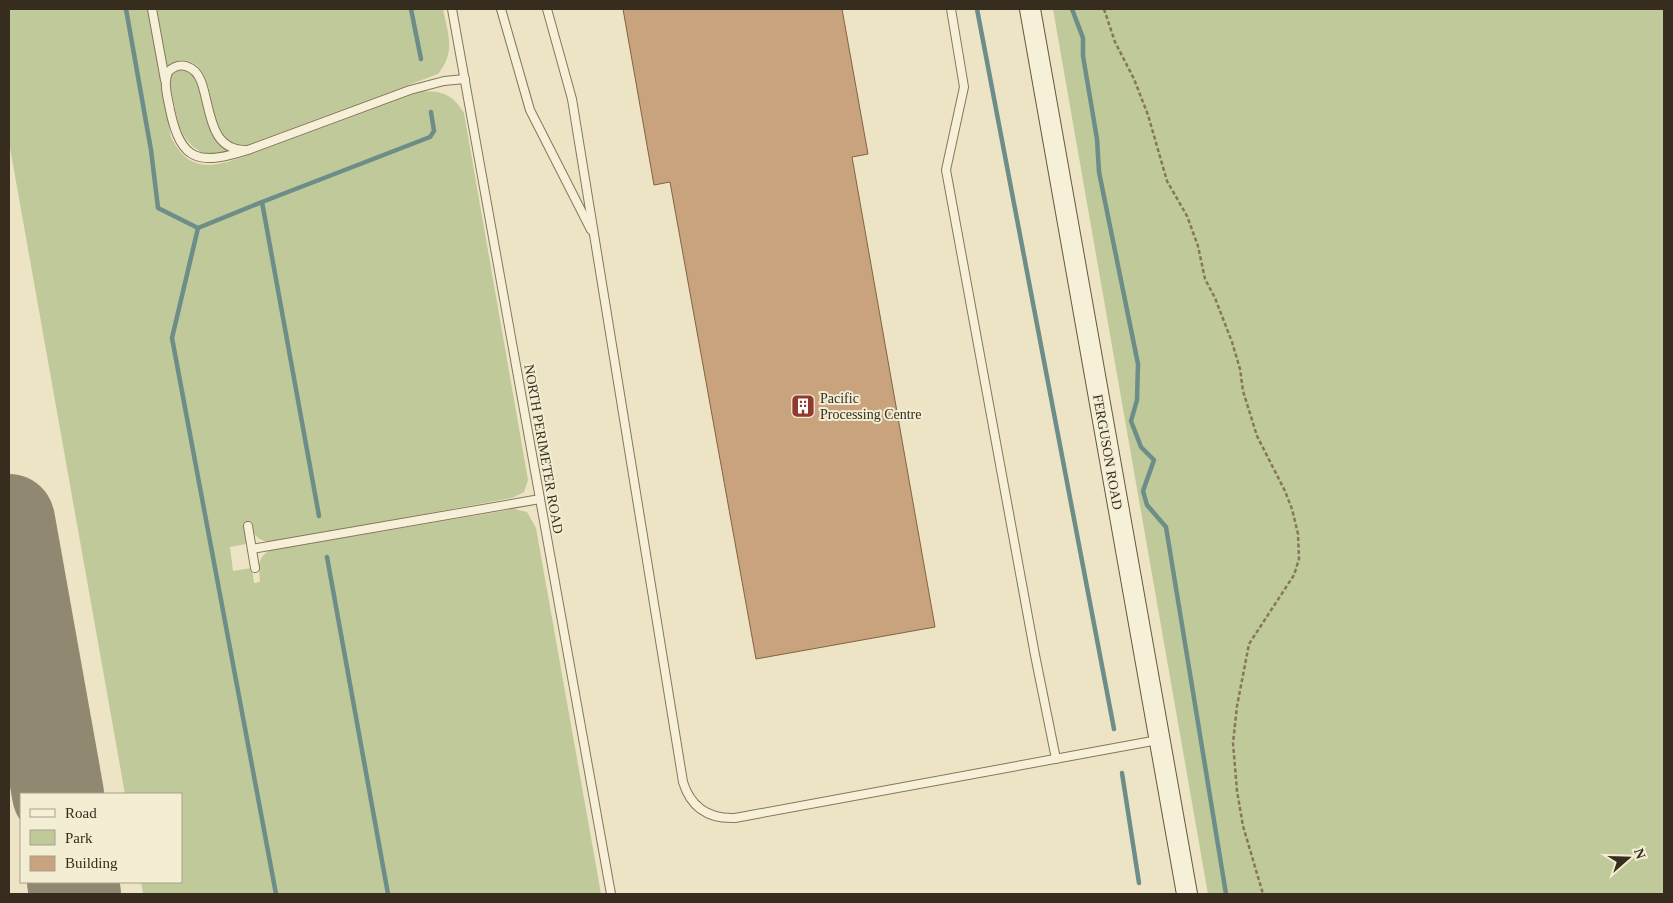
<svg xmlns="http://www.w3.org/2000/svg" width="1673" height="903" font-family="'Times New Roman',serif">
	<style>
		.green { fill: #bfc999 }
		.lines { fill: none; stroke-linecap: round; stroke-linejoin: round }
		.stream { stroke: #6d8d88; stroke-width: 4.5 }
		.runway { stroke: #918872; stroke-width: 92 }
		.building { fill: #c8a37d; stroke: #836343 }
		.lane-casing { stroke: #85765c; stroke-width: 10 }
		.secondary-casing { stroke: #67573f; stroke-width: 22 }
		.path { stroke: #85765c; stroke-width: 2.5; stroke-dasharray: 4 2.5; stroke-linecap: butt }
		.lane { stroke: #f7f0d8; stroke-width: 8 }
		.secondary { stroke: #f7f0d8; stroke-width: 20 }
		.labels { text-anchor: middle; stroke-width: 4; stroke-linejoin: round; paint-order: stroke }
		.poi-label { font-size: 14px; fill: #362d1f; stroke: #f3edd4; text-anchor: start }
		.street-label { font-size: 14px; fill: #362d1f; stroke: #f3edd4 }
	</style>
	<rect width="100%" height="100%" fill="#ece4c5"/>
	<g class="green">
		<path d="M9 9H148L171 137C188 172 211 168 243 157L420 92C441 90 452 94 464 113L528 480 524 492 512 498 271 542C258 541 253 535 251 523H244L246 544 230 547 233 571 252 568 254 583 260 582C259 568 256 557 271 550L514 509 527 512 536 528 601 894H143L141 882H181V794H125L9 142Z"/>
		<path d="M157 9H443C448 34 456 52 438 74L247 145C199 150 224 70 188 61 179 59 174 61 167 67Z"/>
		<path d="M1053 9H1664V894H1208Z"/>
		<path d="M180 70C210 71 198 138 230 151 224 152 216 154 210 154 185 151 177 123 174 103 172 93 169 85 171 75Z"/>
	</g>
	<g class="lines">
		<g class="stream">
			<path d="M126 9 151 150 158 208 198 228"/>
			<path d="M411 9 421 59"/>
			<path d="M977 9 1114 729"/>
			<path d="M1072 9 1083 38V56L1097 139 1099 172 1138 364 1137 400 1131 421 1141 447 1154 460 1143 491 1147 505 1166 527 1226 894"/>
			<path d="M262 202 198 228 172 338 276 894"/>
			<path d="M319 516 262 202 430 137 434 131 431 112"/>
			<path d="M327 557 388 894"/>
			<path d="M1122 773 1139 883"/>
		</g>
		<g class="runway">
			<path d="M9 520 58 794"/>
			<path d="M73 882 75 894"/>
		</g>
	</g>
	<path class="building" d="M623 9H842L868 154 852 157 935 627 756 659 670 182 654 185Z"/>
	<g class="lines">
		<g class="lane-casing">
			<g id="lane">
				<path d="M152 9 165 80"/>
				<path d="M452 9 611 894"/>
				<path d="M501 9 530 110 591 230"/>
				<path d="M547 9 572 99 683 782C691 808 709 819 735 818L1158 740"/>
				<path d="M951 9 964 87 946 170 1035 655 1056 759"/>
				<path d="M248 150C208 152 211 107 201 81 195 66 180 60 168 72 163 84 168 98 170 110 181 163 200 165 248 150L410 90 444 81 465 79"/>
				<path d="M248 526 255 568"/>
				<path d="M252 549 540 499"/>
			</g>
		</g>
		<g class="secondary-casing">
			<path id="secondary" d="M1030 9 1187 894"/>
		</g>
		<path class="path" d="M1104 9 1115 42 1134 79 1148 115 1167 181 1187 216 1198 246 1205 279 1215 298 1232 342 1240 369 1243 391 1257 436 1285 491 1292 509 1298 534 1299 559 1294 575 1249 644 1237 706 1233 743 1237 791 1243 826 1263 894"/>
		<use href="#lane" class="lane"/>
		<use href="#secondary" class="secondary"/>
	</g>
	<defs>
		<g id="building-square" transform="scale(1.25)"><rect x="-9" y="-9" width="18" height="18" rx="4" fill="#91382f" stroke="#f3edd4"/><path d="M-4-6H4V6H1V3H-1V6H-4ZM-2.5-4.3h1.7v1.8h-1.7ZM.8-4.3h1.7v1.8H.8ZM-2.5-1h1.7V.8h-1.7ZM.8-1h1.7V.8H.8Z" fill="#fff"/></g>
	</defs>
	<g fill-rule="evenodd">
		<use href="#building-square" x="803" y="406"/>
	</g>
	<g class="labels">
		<g class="poi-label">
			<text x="820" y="403">Pacific<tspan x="820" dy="16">Processing Centre</tspan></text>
		</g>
		<g class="street-label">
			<text transform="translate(544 449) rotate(80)" y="5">NORTH PERIMETER ROAD</text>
			<text transform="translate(1108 452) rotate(80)" y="5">FERGUSON ROAD</text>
		</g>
	</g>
	<rect width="1673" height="903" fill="none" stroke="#362d1f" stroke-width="20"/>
	<rect x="20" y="793" width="162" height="90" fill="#f3edd4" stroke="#a7a08c"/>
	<rect x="30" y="809" width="25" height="8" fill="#f7f0d8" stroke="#a7a08c"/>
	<text x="65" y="818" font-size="15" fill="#362d1f">Road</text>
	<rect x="30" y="830" width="25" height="15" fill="#bfc999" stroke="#a7a08c"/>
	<text x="65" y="843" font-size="15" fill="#362d1f">Park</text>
	<rect x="30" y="856" width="25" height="15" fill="#c8a37d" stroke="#a7a08c"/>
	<text x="65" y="868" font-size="15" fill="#362d1f">Building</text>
	<g transform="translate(1628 858) rotate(70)" stroke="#f3edd4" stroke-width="4" paint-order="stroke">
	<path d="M0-4L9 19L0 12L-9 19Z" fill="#362d1f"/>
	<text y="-8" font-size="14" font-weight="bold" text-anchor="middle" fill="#362d1f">N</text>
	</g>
</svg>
